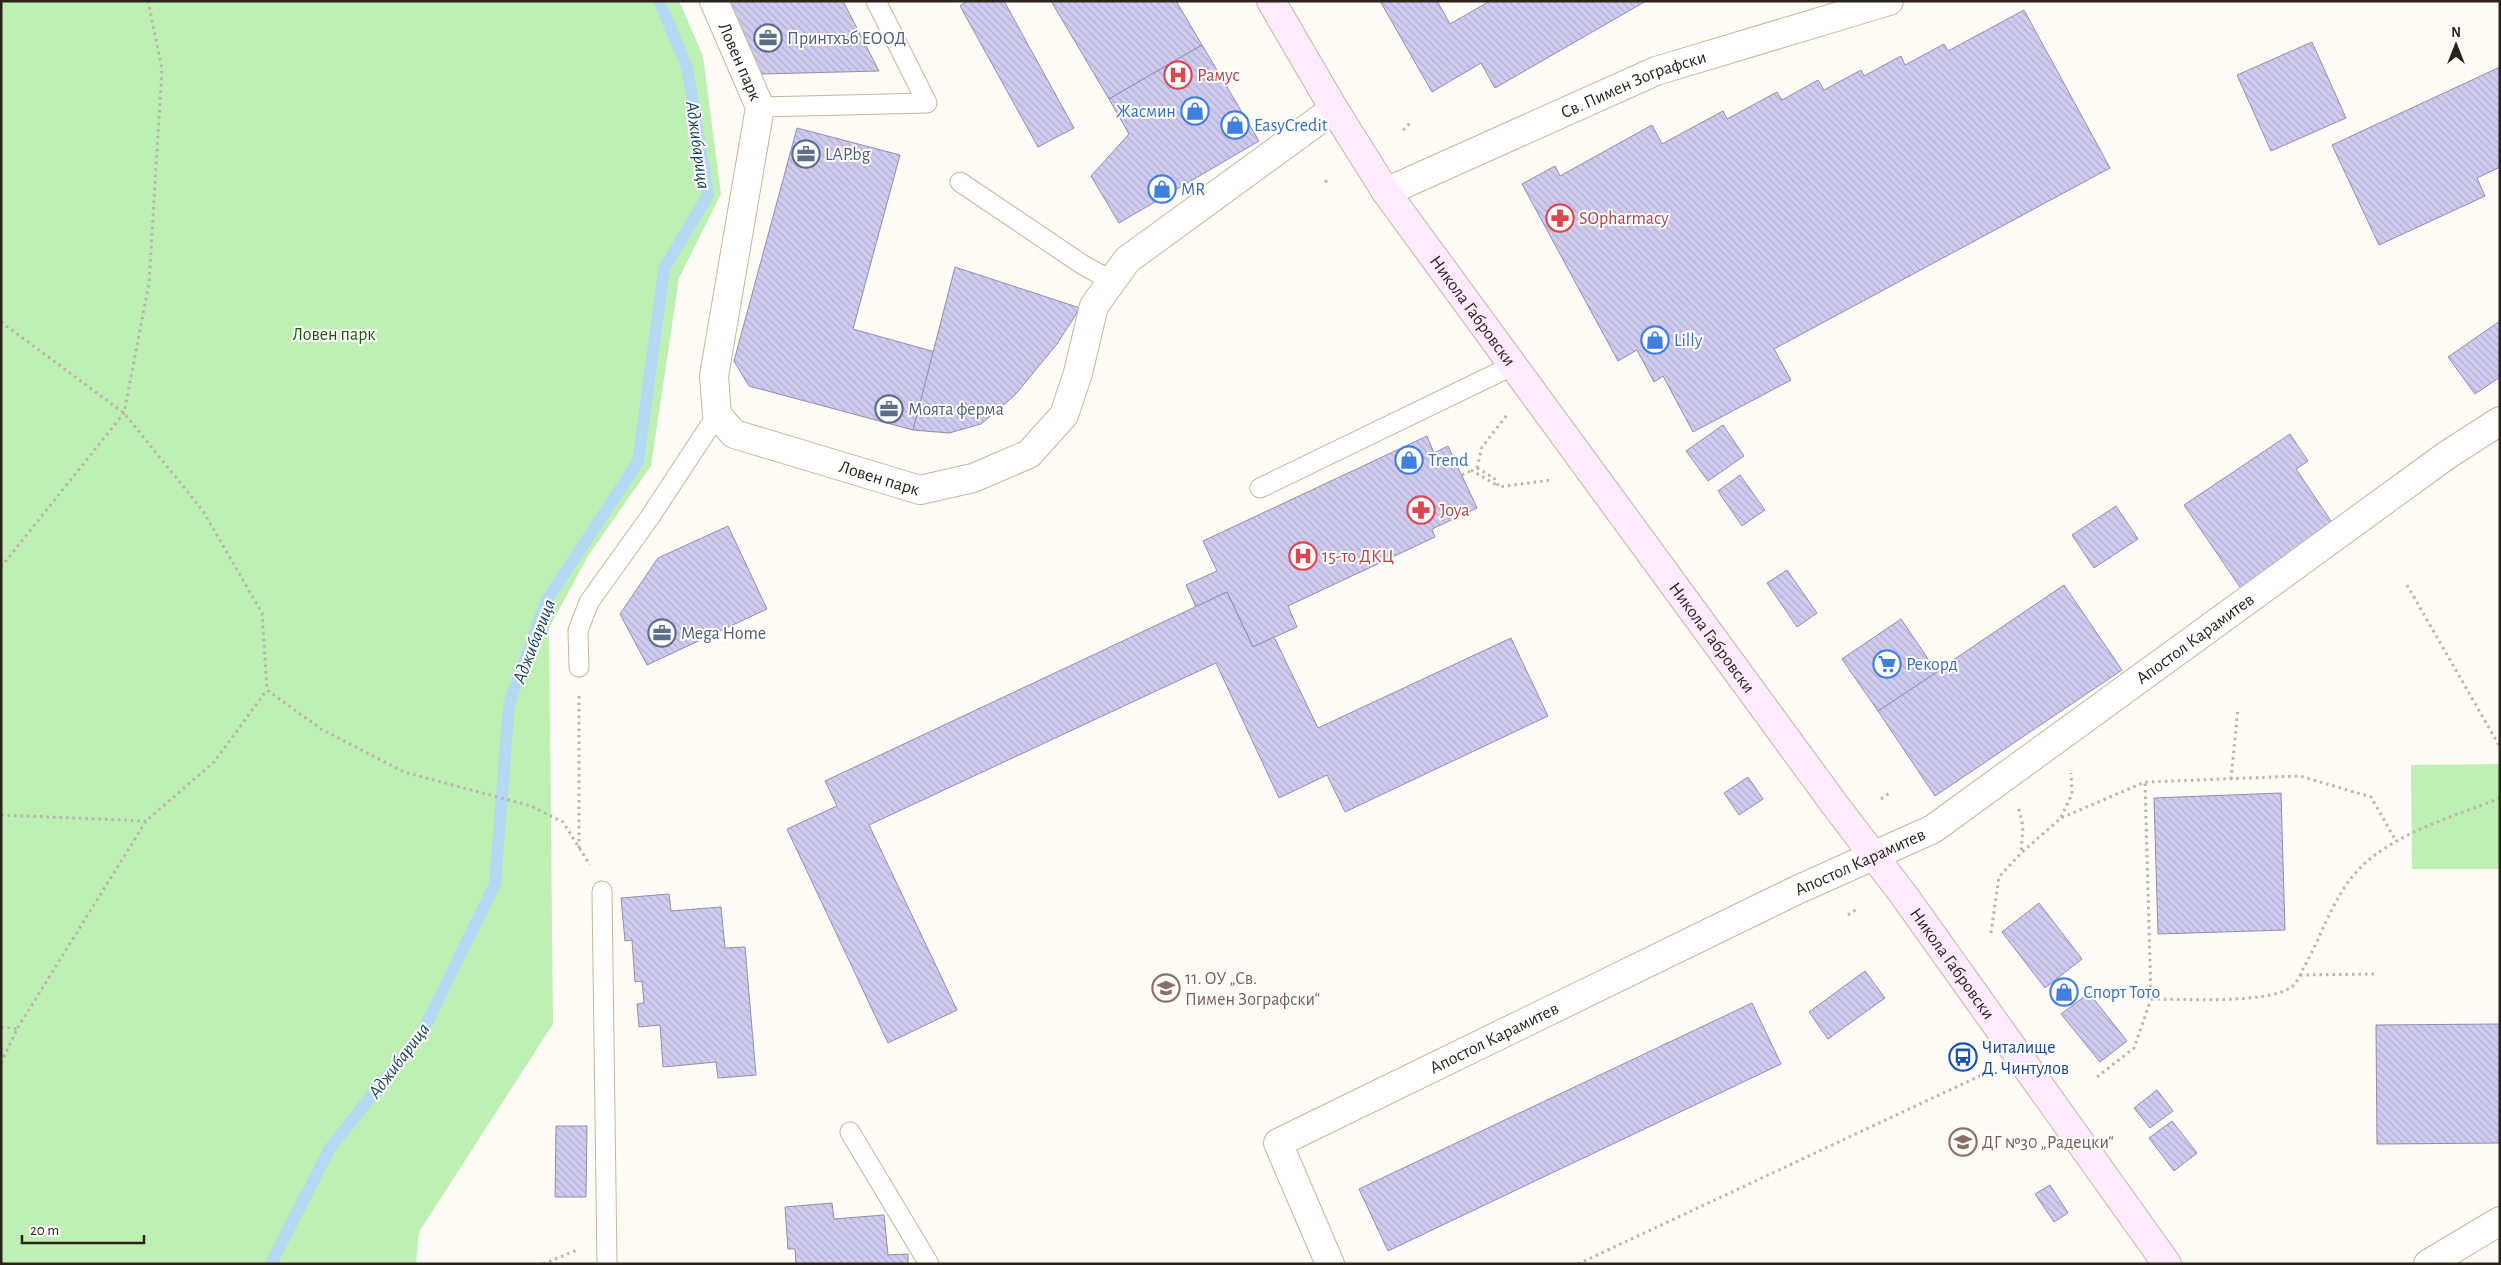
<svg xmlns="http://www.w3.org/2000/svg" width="2501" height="1265" font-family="'Alegreya Sans',sans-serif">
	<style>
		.green { fill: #bff0b3 }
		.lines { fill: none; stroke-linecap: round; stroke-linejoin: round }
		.stream { stroke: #b5d9f3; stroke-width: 12 }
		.building { fill: url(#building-back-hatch); stroke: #928eaa }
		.lane-casing { stroke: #cab49d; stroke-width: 21 }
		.street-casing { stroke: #cab49d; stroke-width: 30 }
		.secondary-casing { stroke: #cab49d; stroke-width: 30 }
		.path { stroke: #bab4ae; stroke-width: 3; stroke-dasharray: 2.5 4; stroke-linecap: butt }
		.lane { stroke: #fff; stroke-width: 19 }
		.street { stroke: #fff; stroke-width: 28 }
		.secondary { stroke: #ffebfe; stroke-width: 28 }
		.labels { text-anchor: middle; stroke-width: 4; stroke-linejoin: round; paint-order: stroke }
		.service-label { font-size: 18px; fill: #4e5e75; stroke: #fff; text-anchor: start }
		.street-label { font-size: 18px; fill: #2b231a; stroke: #fff }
		.health-label { font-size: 18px; fill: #be3a42; stroke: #fff; text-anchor: start }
		.shop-label { font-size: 18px; fill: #366cbe; stroke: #fff; text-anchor: start }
		.park-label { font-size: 18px; fill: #185803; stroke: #fff }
		.education-label { font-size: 18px; fill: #785e54; stroke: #fff; text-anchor: start }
		.transit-label { font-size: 18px; fill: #164399; stroke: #fff; text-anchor: start }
		.water-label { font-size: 19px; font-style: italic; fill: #153f59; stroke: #fff }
	</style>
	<defs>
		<pattern id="building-back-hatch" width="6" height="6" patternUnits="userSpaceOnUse" patternTransform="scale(1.25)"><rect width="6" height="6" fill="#d0cbf0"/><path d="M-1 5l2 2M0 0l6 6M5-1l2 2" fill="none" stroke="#b3aecd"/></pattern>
	</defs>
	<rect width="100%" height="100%" fill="#fefaf5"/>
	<g class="green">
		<path d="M1 1H679L703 56 721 194 679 278 651 466 588 556 549 628 553 1024 419 1232 416 1264H1Z"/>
		<path d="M2500 764V869H2412L2411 765Z"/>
	</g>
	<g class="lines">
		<path class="stream" d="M271 1264 330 1148 423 1031 495 884 509 704 546 601 638 462 664 269 708 195 687 67 659 1"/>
	</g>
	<g class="building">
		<path d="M728 1H843L879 71 761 74Z"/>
		<path d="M967 1H1004L1074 128 1038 147 960 6Z"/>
		<path d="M1051 1H1176L1202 45 1109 99Z"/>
		<path d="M1380 1H1437L1450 24 1490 1H1646L1495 88 1481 63 1432 92Z"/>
		<path d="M2024 10 2110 168 1774 349 1791 380 1693 432 1663 376 1654 382 1637 350 1618 361 1522 184 1555 166 1560 176 1652 125 1662 144 1723 111 1727 119 1777 92 1782 100 1818 80 1824 90 1861 70 1864 76 1901 56 1905 65 1944 44 1948 51Z"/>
		<path d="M2312 42 2346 118 2271 151 2237 75Z"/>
		<path d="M1202 45 1259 141 1119 223 1091 176 1129 134 1109 99Z"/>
		<path d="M2500 67V167L2477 178 2485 196 2379 245 2332 145Z"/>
		<path d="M797 128 900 155 853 329 935 352 913 430 749 386 734 361Z"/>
		<path d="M955 267 1080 308 1057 344 1015 395 981 424 949 433 913 430Z"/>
		<path d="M2500 321V377L2475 394 2448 357Z"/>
		<path d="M1723 425 1744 456 1708 481 1686 451Z"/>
		<path d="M2290 434 2308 461 2296 469 2335 527 2242 590 2184 505Z"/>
		<path d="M1427 436 1434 453 1448 446 1477 508 1432 529 1435 537 1288 606 1297 627 1253 647 1227 592 1196 607 1186 585 1217 571 1203 541Z"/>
		<path d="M1740 475 1765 510 1742 526 1718 491Z"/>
		<path d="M2116 506 2138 539 2094 568 2072 535Z"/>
		<path d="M728 526 767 609 647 665 620 614 658 558Z"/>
		<path d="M1787 570 1817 613 1797 627 1767 583Z"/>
		<path d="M2064 585 2122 670 1935 796 1878 711Z"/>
		<path d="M1227 592 1253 647 1274 637 1318 728 1511 638 1548 716 1345 812 1327 775 1279 798 1216 663 869 825 957 1010 888 1043 787 829 837 806 825 781Z"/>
		<path d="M1901 619 1937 672 1878 711 1842 659Z"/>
		<path d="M1748 777 1763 799 1739 815 1724 793Z"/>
		<path d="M2281 793 2285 930 2158 934 2154 798Z"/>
		<path d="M669 894 671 911 721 907 725 948 745 947 756 1075 718 1078 716 1062 663 1067 660 1025 639 1027 637 1004 644 1003 642 981 635 982 632 940 625 941 621 898Z"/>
		<path d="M2039 903 2082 959 2045 988 2002 932Z"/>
		<path d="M1865 971 1885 998 1828 1039 1809 1012Z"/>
		<path d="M2089 993 2127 1041 2100 1062 2061 1014Z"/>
		<path d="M1752 1003 1781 1064 1388 1251 1359 1189Z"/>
		<path d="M2500 1024V1143L2377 1144 2376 1025Z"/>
		<path d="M2157 1090 2173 1111 2150 1128 2134 1108Z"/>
		<path d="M2172 1121 2197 1153 2174 1171 2149 1138Z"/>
		<path d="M556 1126H587L586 1197H555Z"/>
		<path d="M2050 1185 2068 1213 2054 1222 2035 1194Z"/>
		<path d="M832 1203 834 1219 884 1215 888 1255 908 1254V1264H796L795 1249H788L785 1207Z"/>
	</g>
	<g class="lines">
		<g class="lane-casing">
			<g id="lane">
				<path d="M760 107 927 103 876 1"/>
				<path d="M960 182 1083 265 1112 281"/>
				<path d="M1260 488 1514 365"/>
				<path d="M579 667 578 631 589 602 650 517 717 415"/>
				<path d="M602 891 607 1264"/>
				<path d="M850 1132 929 1264"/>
			</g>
		</g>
		<g class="street-casing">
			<g id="street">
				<path id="s1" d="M714 1 760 107 714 376 717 415 734 434 920 490 973 478 1029 454 1064 415 1078 373 1094 306 1127 260 1334 109"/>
				<path id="s2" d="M1386 192 1656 71 1889 1"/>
				<path id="s3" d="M1330 1264 1278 1143 1797 890 1933 829 2447 455 2500 421"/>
				<path d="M2428 1264 2500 1221"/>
			</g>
		</g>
		<g class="secondary-casing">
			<g id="secondary">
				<path id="s4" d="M1271 1 1334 109 1386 192 1835 805 1903 894 2167 1264"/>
			</g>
		</g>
		<g class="path">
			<path d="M1403 130 1412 121"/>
			<path d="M1325 182 1330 178"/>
			<path d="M1 322 124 413 203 511 262 613 267 690 321 729 404 772 531 806 563 822 590 865"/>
			<path d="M1477 468 1494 478 1499 487 1551 480"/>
			<path d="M1477 468 1482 447 1507 415"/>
			<path d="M1471 470 1498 486"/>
			<path d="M1462 475 1472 470"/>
			<path d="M1 567 124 413 149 283 162 69 148 1"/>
			<path d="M2407 585 2500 747"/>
			<path d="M579 696V848"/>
			<path d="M2231 779 2238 708"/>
			<path d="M1881 799 1891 792"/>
			<path d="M2019 809 2023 827 2021 852"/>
			<path d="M1 815 146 821"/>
			<path d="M2061 817 2072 794 2071 773"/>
			<path d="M1848 915 1857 909"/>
			<path d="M1991 933 1999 877 2021 853 2061 818 2145 782 2300 776 2371 797 2396 841"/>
			<path d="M2300 975 2375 974"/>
			<path d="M2151 999C2183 999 2265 1004 2290 988 2296 985 2300 975 2303 969 2322 936 2333 895 2361 867 2395 833 2455 816 2500 798"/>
			<path d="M1 1027 17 1029"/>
			<path d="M1 1063 17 1029 146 821 214 762 267 690"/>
			<path d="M2097 1077 2134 1048 2151 999 2145 782"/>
			<path d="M543 1264 577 1250"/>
			<path d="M1578 1264 1986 1073"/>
		</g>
		<use href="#lane" class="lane"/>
		<use href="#street" class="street"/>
		<use href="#secondary" class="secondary"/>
	</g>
	<defs>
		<g id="office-ring" transform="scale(1.4375)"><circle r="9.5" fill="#fff" stroke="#5c6f8a" stroke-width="1.5"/><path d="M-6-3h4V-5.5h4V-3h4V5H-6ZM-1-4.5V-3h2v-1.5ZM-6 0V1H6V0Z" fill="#5c6f8a"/></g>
		<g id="hospital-ring" transform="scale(1.4375)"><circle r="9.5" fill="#fff" stroke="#e0444e" stroke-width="1.5"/><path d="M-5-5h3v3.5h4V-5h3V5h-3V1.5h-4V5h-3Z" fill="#e0444e"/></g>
		<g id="shop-ring" transform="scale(1.4375)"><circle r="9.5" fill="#fff" stroke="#3f7fe0" stroke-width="1.5"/><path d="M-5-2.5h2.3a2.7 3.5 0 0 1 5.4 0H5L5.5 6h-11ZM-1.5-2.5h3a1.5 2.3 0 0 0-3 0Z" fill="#3f7fe0"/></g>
		<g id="pharmacy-ring" transform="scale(1.4375)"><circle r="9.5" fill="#fff" stroke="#e0444e" stroke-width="1.5"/><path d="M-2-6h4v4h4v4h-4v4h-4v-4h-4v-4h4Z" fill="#e0444e"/></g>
		<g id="supermarket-ring" transform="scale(1.4375)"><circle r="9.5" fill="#fff" stroke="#3f7fe0" stroke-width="1.5"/><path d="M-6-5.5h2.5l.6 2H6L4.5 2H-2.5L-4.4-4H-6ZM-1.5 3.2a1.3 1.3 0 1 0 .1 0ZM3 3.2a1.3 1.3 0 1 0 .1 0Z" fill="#3f7fe0"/></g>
		<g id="school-ring" transform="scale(1.4375)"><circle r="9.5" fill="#fff" stroke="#8d6e63" stroke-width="1.5"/><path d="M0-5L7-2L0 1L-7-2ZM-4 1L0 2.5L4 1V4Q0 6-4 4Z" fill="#8d6e63"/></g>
		<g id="bus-ring" transform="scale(1.4375)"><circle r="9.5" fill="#fff" stroke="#1a4fb4" stroke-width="1.5"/><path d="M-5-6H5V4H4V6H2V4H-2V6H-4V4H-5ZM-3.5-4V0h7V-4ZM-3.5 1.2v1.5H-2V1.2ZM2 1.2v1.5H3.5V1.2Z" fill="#1a4fb4"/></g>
	</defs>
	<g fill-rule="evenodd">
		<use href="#office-ring" x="768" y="38"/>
		<use href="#hospital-ring" x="1178" y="75"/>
		<use href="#shop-ring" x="1195" y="111"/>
		<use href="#shop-ring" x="1235" y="125"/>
		<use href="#office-ring" x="806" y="154"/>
		<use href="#shop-ring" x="1162" y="189"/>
		<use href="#pharmacy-ring" x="1560" y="218"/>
		<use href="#shop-ring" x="1655" y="340"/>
		<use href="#office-ring" x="889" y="409"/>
		<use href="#shop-ring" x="1409" y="460"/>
		<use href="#pharmacy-ring" x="1421" y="510"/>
		<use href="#hospital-ring" x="1303" y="556"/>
		<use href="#office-ring" x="662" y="633"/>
		<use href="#supermarket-ring" x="1887" y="664"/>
		<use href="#school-ring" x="1166" y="988"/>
		<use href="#shop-ring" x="2064" y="992"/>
		<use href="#bus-ring" x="1963" y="1057"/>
		<use href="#school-ring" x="1963" y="1142"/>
	</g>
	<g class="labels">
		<g class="service-label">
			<text x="787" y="44">Принтхъб ЕООД</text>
			<text x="825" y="160">LAP.bg</text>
			<text x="908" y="415">Моята ферма</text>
			<text x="681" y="639">Mega Home</text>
		</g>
		<g class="street-label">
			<text dy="6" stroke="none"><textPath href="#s1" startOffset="66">Ловен парк</textPath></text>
			<text dy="6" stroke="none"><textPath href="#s2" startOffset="270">Св. Пимен Зографски</textPath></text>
			<text dy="6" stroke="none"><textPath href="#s4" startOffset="370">Никола Габровски</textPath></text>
			<text dy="6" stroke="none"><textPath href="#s1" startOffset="605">Ловен парк</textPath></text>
			<text dy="6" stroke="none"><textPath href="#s4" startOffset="775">Никола Габровски</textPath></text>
			<text dy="6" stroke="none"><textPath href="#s3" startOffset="1182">Апостол Карамитев</textPath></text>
			<text dy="6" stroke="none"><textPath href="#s3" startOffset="778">Апостол Карамитев</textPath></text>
			<text dy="6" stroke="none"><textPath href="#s4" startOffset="1180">Никола Габровски</textPath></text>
			<text dy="6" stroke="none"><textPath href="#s3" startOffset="372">Апостол Карамитев</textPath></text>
		</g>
		<g class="health-label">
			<text x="1197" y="81">Рамус</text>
			<text x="1579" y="224">SOpharmacy</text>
			<text x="1440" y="516">Joya</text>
			<text x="1322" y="562">15-то ДКЦ</text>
		</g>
		<g class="shop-label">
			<text x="1176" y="117" text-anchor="end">Жасмин</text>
			<text x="1254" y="131">EasyCredit</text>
			<text x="1181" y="195">MR</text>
			<text x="1674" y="346">Lilly</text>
			<text x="1428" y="466">Trend</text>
			<text x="1906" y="670">Рекорд</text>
			<text x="2083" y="998">Спорт Тото</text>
		</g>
		<g class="park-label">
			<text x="334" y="340">Ловен парк</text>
		</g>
		<g class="education-label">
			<text x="1185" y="984">11. ОУ „Св.<tspan x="1185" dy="21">Пимен Зографски“</tspan></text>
			<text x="1982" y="1148">ДГ №30 „Радецки“</text>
		</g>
		<g class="transit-label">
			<text x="1982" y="1053">Читалище<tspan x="1982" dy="21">Д. Чинтулов</tspan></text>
		</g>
		<g class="water-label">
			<text transform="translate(699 145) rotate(82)" y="7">Аджибарица</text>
			<text transform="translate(533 641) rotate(-69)" y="7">Аджибарица</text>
			<text transform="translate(398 1060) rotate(-53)" y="7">Аджибарица</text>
		</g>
	</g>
	<rect width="2501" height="1265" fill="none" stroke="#2b231a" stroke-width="5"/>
	<g transform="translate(2456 45)" stroke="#ffffff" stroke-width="4" paint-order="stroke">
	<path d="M0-4L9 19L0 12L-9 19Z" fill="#2b231a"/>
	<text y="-8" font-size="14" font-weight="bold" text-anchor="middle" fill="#2b231a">N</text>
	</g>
	<path d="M22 1235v8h122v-8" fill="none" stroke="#2b231a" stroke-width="2.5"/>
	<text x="30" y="1235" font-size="15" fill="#2b231a" stroke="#ffffff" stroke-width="4" paint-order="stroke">20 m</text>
</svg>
